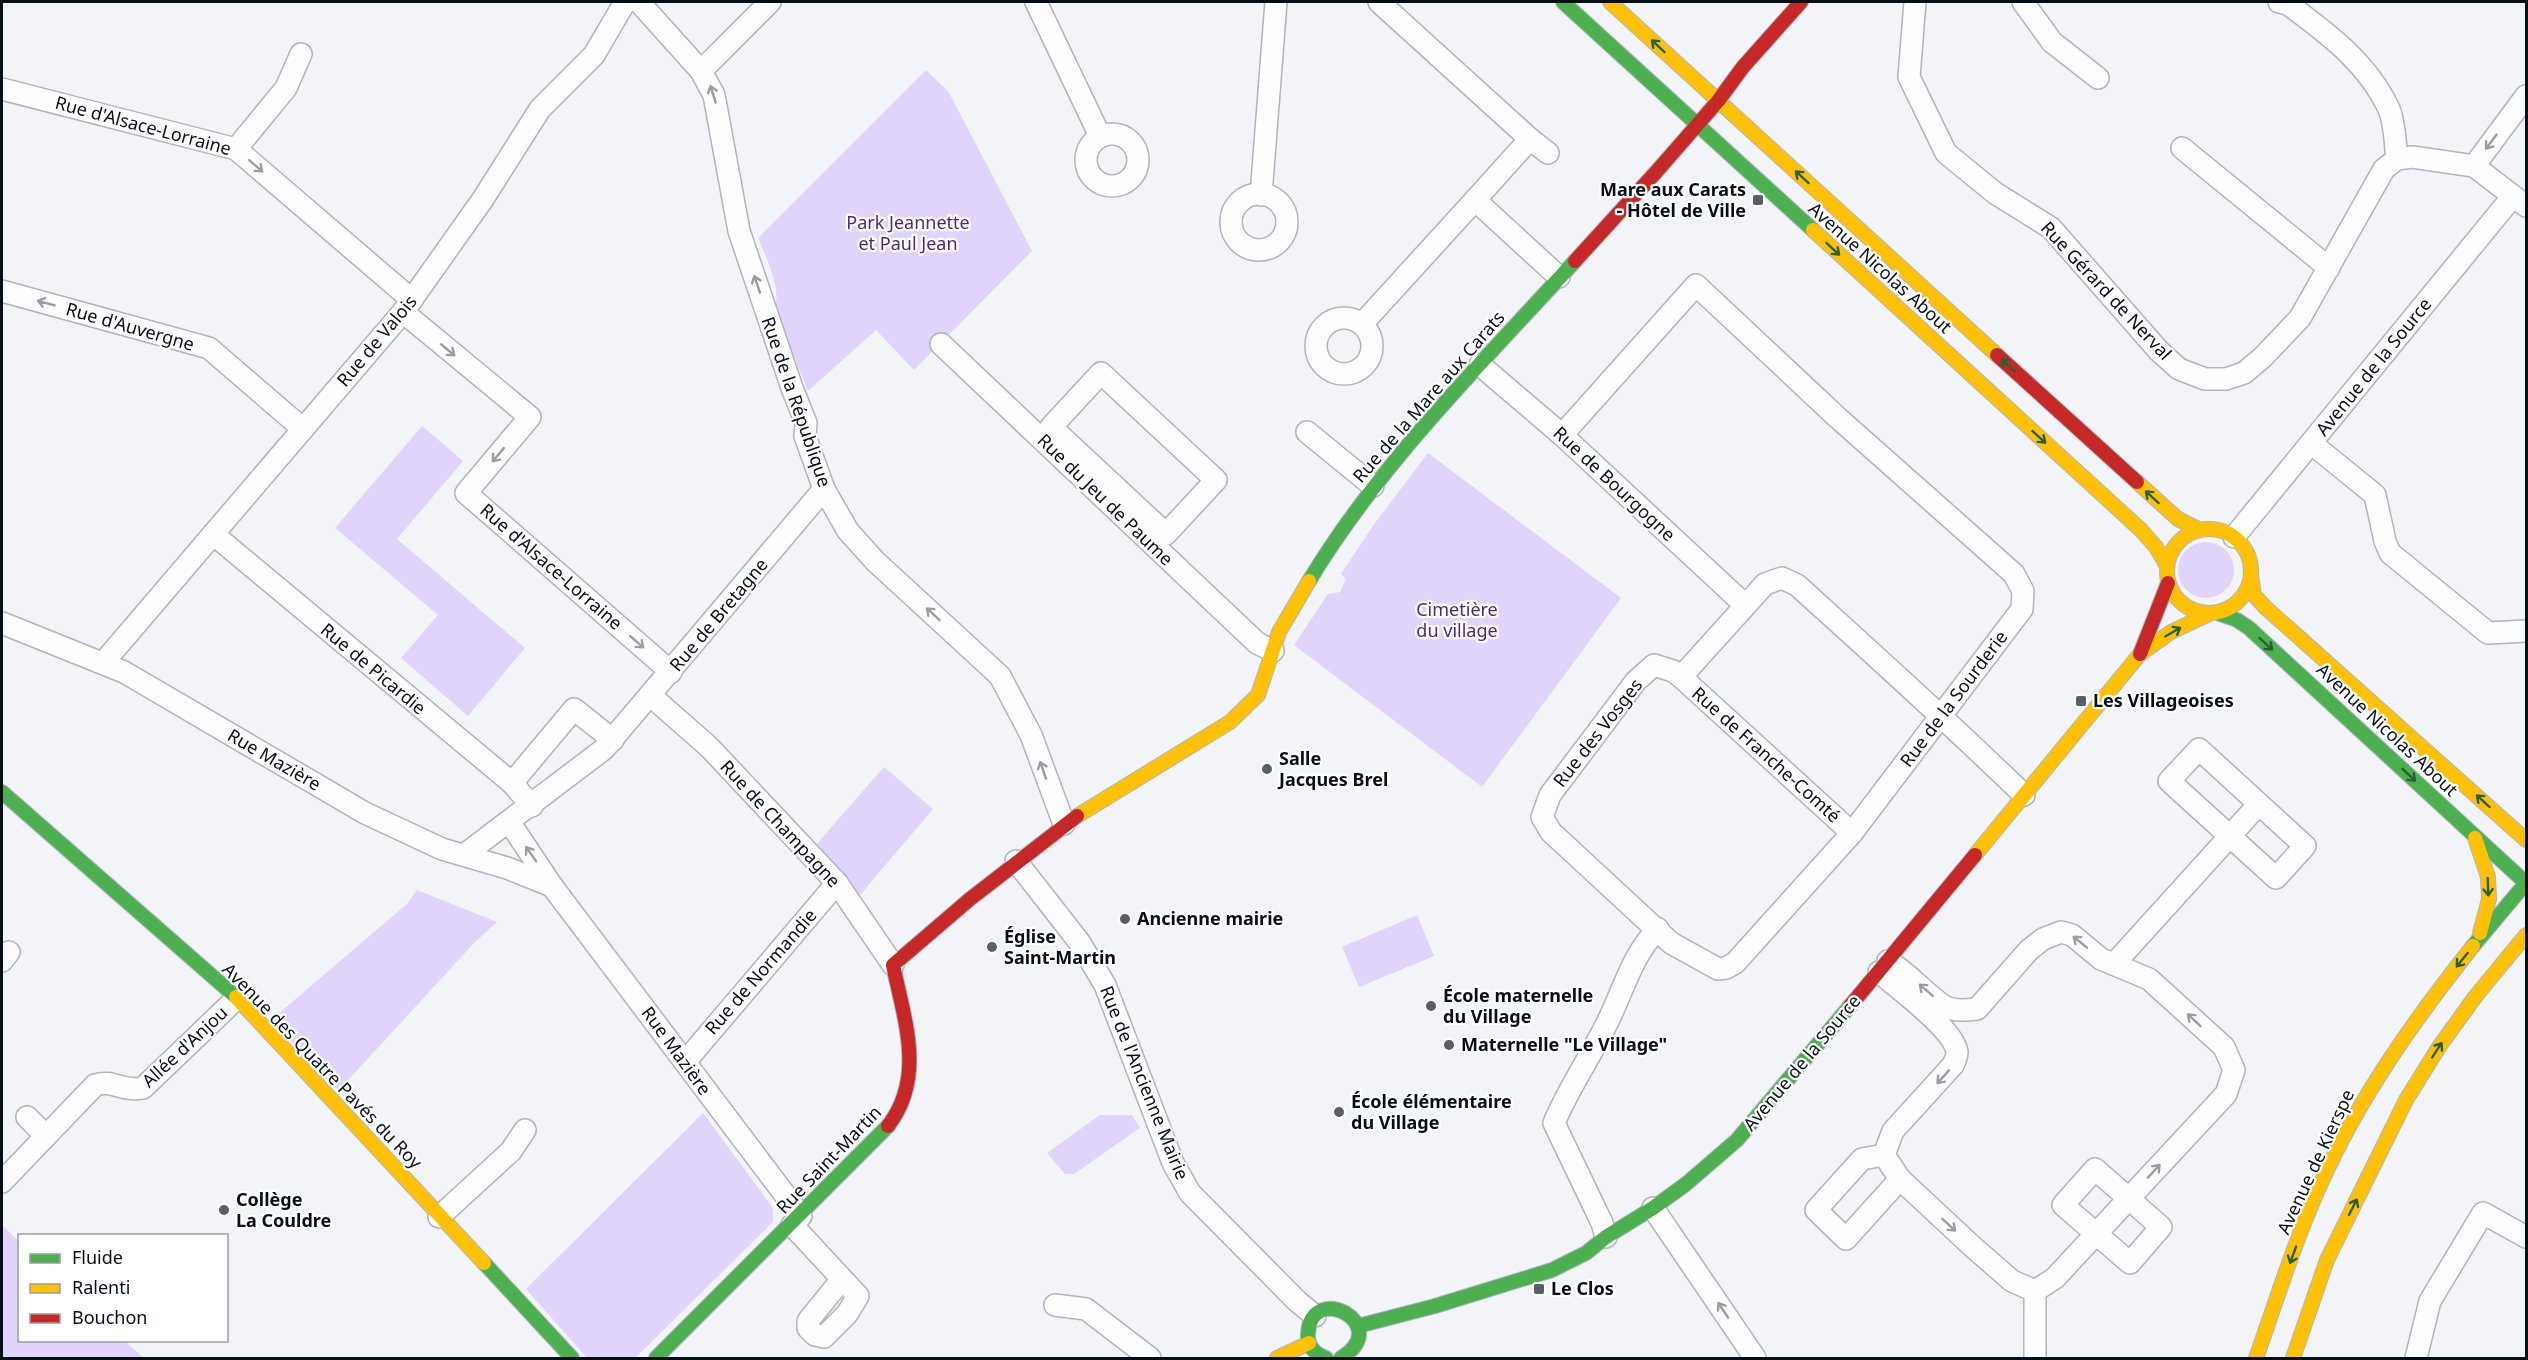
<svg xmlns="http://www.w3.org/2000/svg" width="2528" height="1360" font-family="'Noto Sans',sans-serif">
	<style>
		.green { fill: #e1d4fa }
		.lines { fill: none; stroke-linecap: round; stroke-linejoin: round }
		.street-casing { stroke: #afb5bb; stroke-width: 24 }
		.fast-casing { stroke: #afb5bb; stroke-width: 16 }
		.slow-casing { stroke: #afb5bb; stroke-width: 16 }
		.jam-casing { stroke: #afb5bb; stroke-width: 16 }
		.street { stroke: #fdfdfe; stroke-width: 21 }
		.fast { stroke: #4caf50; stroke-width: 14 }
		.slow { stroke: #ffc107; stroke-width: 14 }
		.jam { stroke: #c62828; stroke-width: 14 }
		.oneway { stroke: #295f34 }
		.oneway2 { stroke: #9a9ea2 }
		.poi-dot { fill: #595f66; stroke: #fff; stroke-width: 2 }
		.labels { text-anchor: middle; stroke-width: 4.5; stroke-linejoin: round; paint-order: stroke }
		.street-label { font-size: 18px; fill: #060f18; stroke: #fff }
		.poi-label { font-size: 18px; font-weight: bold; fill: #060f18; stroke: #fff; text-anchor: start }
		.park-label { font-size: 18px; fill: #4f267b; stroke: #fff }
	</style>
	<rect width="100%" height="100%" fill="#f2f4f7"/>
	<g class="green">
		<path d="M926 70 948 91 1032 251 914 370 876 330 808 391 774 307C783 291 765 255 758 238Z"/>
		<path d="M422 426 463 461 397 539 525 648 468 716 401 658 438 615 335 528Z"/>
		<path d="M1428 453 1621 598 1482 787 1294 645 1328 594 1340 592 1346 579 1341 574 1375 523Z"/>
		<circle cx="2206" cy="570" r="28"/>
		<path d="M884 767 933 809 860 895 815 846Z"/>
		<path d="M417 890 497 922 474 943 338 1091 271 1020 407 904Z"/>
		<path d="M1417 915 1434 956 1359 987 1342 947Z"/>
		<path d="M703 1113 773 1208V1222L635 1358H587L526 1289Z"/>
		<path d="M1100 1115H1132L1140 1128 1074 1174H1065L1047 1153Z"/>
		<path d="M2 1225 19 1242 20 1340 125 1341 144 1358H2Z"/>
	</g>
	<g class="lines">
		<g class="street-casing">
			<g id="street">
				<path d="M639 2 701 71 714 95 739 231 792 388 806 423 805 436 824 489 848 531 875 561 1000 676 1031 735 1064 824"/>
				<path d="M1036 2 1100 136"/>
				<path d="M1379 2 1530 139 1475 200 1559 277"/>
				<path d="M1915 2 1909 77 1946 153 1995 193 2051 228 2159 351 2179 369 2205 379H2226L2244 373 2263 357 2300 318 2384 169 2397 159 2412 157 2474 166"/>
				<path d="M2023 2 2052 42 2098 78"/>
				<path d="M2279 2 2288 4C2328 34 2367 62 2389 109 2395 123 2395 144 2397 159"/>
				<path d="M701 71 770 2"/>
				<path d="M2 89 236 149 412 300"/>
				<path d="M2526 96 2474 166 2526 206"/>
				<circle cx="1112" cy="160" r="26"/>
				<path d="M1530 139 1548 153"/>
				<path d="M2182 148 2329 268"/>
				<path d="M236 149 286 88 301 54"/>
				<circle cx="1259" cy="222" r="28"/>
				<path d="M1261 195 1276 2"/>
				<path d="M2 291 209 348 303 429"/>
				<path d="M403 312 530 417 466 493 671 672"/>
				<circle cx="1344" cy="346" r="28"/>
				<path d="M1362 324 1475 200"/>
				<path d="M941 344 1257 643 1273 651"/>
				<path d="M1480 365 1562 435 1745 605"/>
				<path d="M1101 373 1216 480 1166 534 1051 427Z"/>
				<path d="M1307 432 1373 486"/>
				<path d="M1562 435 1696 285 1838 418 2014 574 2023 591 2022 609 1852 833 1735 963 1726 968 1718 969 1671 943 1551 832 1542 817 1550 795 1636 681 1654 665 1673 671 1681 677 1765 584 1782 578 1797 585C1873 654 1950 723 2024 795"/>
				<path d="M2311 443 2375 495 2385 541 2390 553 2488 633 2526 631"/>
				<path d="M213 534 512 783 532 806"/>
				<path d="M2234 537 2513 196"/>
				<path d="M2 623 124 672 365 813 442 849 507 868 552 886 801 1216"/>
				<path d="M103 663 403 312 483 199 540 109 594 55 625 2"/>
				<path d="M1681 677 1852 833"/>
				<path d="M651 696 709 747 837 883 893 965"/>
				<path d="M2199 749 2305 846 2276 878 2169 781Z"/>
				<path d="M512 783 574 709 613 740"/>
				<path d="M510 823 552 886"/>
				<path d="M464 855 604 749 824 489"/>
				<path d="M1016 861 1080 943 1105 985 1173 1163 1190 1193 1297 1301 1315 1316"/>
				<path d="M2 961 9 952"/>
				<path d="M2114 964 2259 804"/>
				<path d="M1879 972C1897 988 1954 1029 1957 1052 1957 1056 1955 1061 1953 1065L1893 1131 1884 1155 1900 1179 1973 1247 2012 1281 2035 1291 2055 1278 2226 1094 2234 1070 2224 1047 2149 979 2101 959 2072 935 2061 932 2043 939 2029 950 1977 1009C1967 1010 1954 1012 1944 1006 1924 993 1909 973 1888 961"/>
				<path d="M685 1062 837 883"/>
				<path d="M27 1117 46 1136"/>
				<path d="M1884 1155 1862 1159 1816 1210 1846 1239 1900 1179"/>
				<path d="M2095 1169 2161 1227 2130 1263 2063 1205Z"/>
				<path d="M2 1182 95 1085C114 1079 121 1092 143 1088L237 998"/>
				<path d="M1653 1208 1755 1358"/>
				<path d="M439 1217 511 1151 525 1130"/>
				<path d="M792 1225 858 1296 847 1314 824 1337 815 1335 808 1328V1321L842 1279"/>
				<path d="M1606 1237 1602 1223 1554 1123C1569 1087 1591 1056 1608 1021 1623 991 1633 953 1658 929"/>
				<path d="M2035 1291V1358"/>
				<path d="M1055 1305 1086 1309 1150 1358"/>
				<path d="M2416 1358 2430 1301 2483 1213 2526 1237"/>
			</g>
		</g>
		<g class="fast-casing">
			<g id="fast">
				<path d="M1563 2 1813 230"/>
				<path d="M1309 581C1381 462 1481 364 1575 261"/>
				<path d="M2217 613 2237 620 2249 628 2526 883 2473 946"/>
				<path d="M2 792 236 997"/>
				<path d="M484 1263 572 1358"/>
				<path d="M1358 1326 1435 1306 1552 1270 1586 1253 1606 1237 1653 1208 1686 1184 1737 1140 1850 1006"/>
				<path d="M656 1358 888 1126"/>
				<path d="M1326 1358C1315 1354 1307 1346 1308 1334 1311 1280 1395 1325 1341 1358"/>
			</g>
		</g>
		<g class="slow-casing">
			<g id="slow">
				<path d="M1610 2 1997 355"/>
				<path d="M1813 230 2141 530 2156 547 2167 566"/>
				<path d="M2137 482 2178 519 2200 530"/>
				<circle cx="2209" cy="571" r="42"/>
				<path d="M2251 575 2254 595 2266 608 2526 840"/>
				<path d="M1077 816 1230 722 1258 695 1279 632 1309 581"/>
				<path d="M2475 838 2488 877 2489 899 2480 933"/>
				<path d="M1975 855 2140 654 2171 632 2209 614"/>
				<path d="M236 997 484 1263"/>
				<path d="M1277 1358 1309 1343"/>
				<path d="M2256 1358C2277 1299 2295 1240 2321 1183 2360 1096 2415 1019 2473 946"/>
				<path d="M2293 1358 2327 1260 2406 1100 2439 1047 2475 997 2526 935"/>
			</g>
		</g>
		<g class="jam-casing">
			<g id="jam">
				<path d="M1575 261 1657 171 1718 101 1743 67 1801 2"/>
				<path d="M1997 355 2137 482"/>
				<path d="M2140 654 2168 583"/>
				<path d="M1850 1006 1975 855"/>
				<path d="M888 1126C926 1077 904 1019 893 965L970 899 1077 816"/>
			</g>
		</g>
		<use href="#street" class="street"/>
		<use href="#fast" class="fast"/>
		<use href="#slow" class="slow"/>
		<use href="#jam" class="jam"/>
	</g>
	<defs><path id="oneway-shaft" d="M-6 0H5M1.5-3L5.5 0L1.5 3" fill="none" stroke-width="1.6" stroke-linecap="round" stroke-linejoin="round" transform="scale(1.5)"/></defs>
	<g class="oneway">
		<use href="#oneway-shaft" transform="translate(1658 46) rotate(-137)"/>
		<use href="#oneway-shaft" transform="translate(1802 177) rotate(-138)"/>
		<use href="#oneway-shaft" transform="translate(1833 249) rotate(42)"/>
		<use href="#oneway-shaft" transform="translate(2008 365) rotate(-138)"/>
		<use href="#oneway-shaft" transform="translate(2039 437) rotate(42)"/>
		<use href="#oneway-shaft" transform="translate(2152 497) rotate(-138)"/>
		<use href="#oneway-shaft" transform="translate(2173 632) rotate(-30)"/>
		<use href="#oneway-shaft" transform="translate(2266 644) rotate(42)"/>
		<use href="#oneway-shaft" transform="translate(2409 775) rotate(43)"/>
		<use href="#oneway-shaft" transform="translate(2483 801) rotate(-138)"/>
		<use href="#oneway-shaft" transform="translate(2488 887) rotate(88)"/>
		<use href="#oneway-shaft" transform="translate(2462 960) rotate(129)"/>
		<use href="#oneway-shaft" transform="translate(2437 1050) rotate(-57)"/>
		<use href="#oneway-shaft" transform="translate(2353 1207) rotate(-63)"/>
		<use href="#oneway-shaft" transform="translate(2293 1255) rotate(110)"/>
	</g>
	<g class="oneway2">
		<use href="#oneway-shaft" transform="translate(713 94) rotate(-107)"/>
		<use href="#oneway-shaft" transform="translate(2491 142) rotate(127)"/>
		<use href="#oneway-shaft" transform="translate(256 166) rotate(41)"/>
		<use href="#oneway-shaft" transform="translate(757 284) rotate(-109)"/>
		<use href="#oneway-shaft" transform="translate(46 303) rotate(-165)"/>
		<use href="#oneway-shaft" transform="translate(448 350) rotate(40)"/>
		<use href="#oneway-shaft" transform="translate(498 455) rotate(130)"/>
		<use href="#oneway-shaft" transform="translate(933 614) rotate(-137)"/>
		<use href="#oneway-shaft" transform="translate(637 642) rotate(41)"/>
		<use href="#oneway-shaft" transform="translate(1043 770) rotate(-109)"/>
		<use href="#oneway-shaft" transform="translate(531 854) rotate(-125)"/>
		<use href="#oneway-shaft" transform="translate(2080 942) rotate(-141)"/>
		<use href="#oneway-shaft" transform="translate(1926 990) rotate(-139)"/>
		<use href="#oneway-shaft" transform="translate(2194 1020) rotate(-137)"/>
		<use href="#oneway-shaft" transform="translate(1943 1077) rotate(132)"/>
		<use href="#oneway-shaft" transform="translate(2154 1171) rotate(-47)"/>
		<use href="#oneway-shaft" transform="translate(1949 1225) rotate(43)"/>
		<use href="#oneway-shaft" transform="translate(1723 1310) rotate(-124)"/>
	</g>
	<g class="poi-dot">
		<rect x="1752" y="194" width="12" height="12" rx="3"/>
		<rect x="2075" y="695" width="12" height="12" rx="3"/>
		<circle cx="1267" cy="769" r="6"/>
		<circle cx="1125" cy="919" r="6"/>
		<circle cx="992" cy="947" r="6"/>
		<circle cx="1431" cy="1006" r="6"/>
		<circle cx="1449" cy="1045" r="6"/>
		<circle cx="1339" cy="1112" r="6"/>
		<circle cx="224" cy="1210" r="6"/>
		<rect x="1533" y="1283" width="12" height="12" rx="3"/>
	</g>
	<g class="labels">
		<g class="street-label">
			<text transform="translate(143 126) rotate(15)" y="6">Rue d'Alsace-Lorraine</text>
			<text transform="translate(1880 268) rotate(42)" y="6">Avenue Nicolas About</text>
			<text transform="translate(2106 291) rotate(47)" y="6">Rue Gérard de Nerval</text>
			<text transform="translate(130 327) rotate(16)" y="6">Rue d'Auvergne</text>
			<text transform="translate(377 341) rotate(-50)" y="6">Rue de Valois</text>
			<text transform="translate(2374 367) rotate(-51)" y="6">Avenue de la Source</text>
			<text transform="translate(1429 397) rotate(-49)" y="6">Rue de la Mare aux Carats</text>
			<text transform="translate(796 402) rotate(71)" y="6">Rue de la République</text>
			<text transform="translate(1614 484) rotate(43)" y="6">Rue de Bourgogne</text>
			<text transform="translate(1105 500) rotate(44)" y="6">Rue du Jeu de Paume</text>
			<text transform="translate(551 567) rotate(41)" y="6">Rue d'Alsace-Lorraine</text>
			<text transform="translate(719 615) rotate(-50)" y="6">Rue de Bretagne</text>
			<text transform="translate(373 669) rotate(40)" y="6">Rue de Picardie</text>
			<text transform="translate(1954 699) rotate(-53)" y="6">Rue de la Sourderie</text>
			<text transform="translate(2387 730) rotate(43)" y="6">Avenue Nicolas About</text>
			<text transform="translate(1598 733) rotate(-52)" y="6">Rue des Vosges</text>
			<text transform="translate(1766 755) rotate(42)" y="6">Rue de Franche-Comté</text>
			<text transform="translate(274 760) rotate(30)" y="6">Rue Mazière</text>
			<text transform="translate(780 824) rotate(47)" y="6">Rue de Champagne</text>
			<text transform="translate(761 972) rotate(-49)" y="6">Rue de Normandie</text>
			<text transform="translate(185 1047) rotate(-43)" y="6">Allée d'Anjou</text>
			<text transform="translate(676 1051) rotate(54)" y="6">Rue Mazière</text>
			<text transform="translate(1802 1063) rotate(-50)" y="6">Avenue de la Source</text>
			<text transform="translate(322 1066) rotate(46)" y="6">Avenue des Quatre Pavés du Roy</text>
			<text transform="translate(1144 1083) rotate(68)" y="6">Rue de l'Ancienne Mairie</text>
			<text transform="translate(829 1160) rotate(-46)" y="6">Rue Saint-Martin</text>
			<text transform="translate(2316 1162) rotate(-65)" y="6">Avenue de Kierspe</text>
		</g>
		<g class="poi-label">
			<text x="1746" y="196" text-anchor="end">Mare aux Carats<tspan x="1746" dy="21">- Hôtel de Ville</tspan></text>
			<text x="2093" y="707">Les Villageoises</text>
			<text x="1279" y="765">Salle<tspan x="1279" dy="21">Jacques Brel</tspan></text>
			<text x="1137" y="925">Ancienne mairie</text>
			<text x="1004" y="943">Église<tspan x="1004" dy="21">Saint-Martin</tspan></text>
			<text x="1443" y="1002">École maternelle<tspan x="1443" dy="21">du Village</tspan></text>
			<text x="1461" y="1051">Maternelle "Le Village"</text>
			<text x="1351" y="1108">École élémentaire<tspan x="1351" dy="21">du Village</tspan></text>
			<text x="236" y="1206">Collège<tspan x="236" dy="21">La Couldre</tspan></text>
			<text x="1551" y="1295">Le Clos</text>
		</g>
		<g class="park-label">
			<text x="908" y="229">Park Jeannette<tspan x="908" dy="21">et Paul Jean</tspan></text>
			<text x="1457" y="616">Cimetière<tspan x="1457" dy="21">du village</tspan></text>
		</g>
	</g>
	<rect width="2528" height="1360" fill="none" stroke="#060f18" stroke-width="6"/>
	<rect x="18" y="1234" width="210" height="108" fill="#ffffff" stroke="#9b9fa3" stroke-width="1.5"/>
	<rect x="30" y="1254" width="30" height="9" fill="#4caf50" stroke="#9b9fa3" stroke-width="1.5"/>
	<text x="72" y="1264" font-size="18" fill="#060f18">Fluide</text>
	<rect x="30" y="1284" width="30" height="9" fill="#ffc107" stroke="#9b9fa3" stroke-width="1.5"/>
	<text x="72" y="1294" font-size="18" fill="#060f18">Ralenti</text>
	<rect x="30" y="1314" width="30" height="9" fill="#c62828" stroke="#9b9fa3" stroke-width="1.5"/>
	<text x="72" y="1324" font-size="18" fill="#060f18">Bouchon</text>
</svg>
